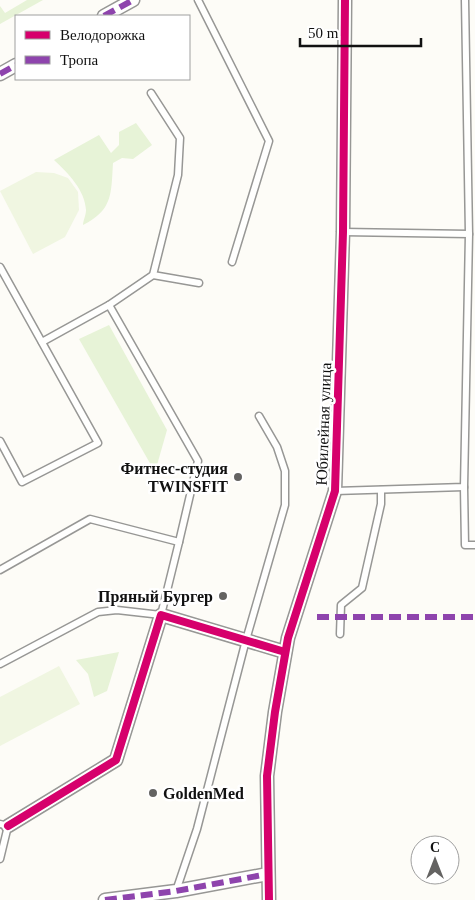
<svg xmlns="http://www.w3.org/2000/svg" width="475" height="900" font-family="Georgia,serif">
	<style>
		.park { fill: #e7f3d7 }
		.pitch { fill: #f0f6e1 }
		.lines { fill: none; stroke-linecap: round; stroke-linejoin: round }
		.lane-casing { stroke: #979795; stroke-width: 9 }
		.street-casing { stroke: #979795; stroke-width: 15 }
		.lane { stroke: #fffffe; stroke-width: 6 }
		.street { stroke: #fffffe; stroke-width: 12 }
		.quiet { stroke: #8e44ad; stroke-width: 6; stroke-dasharray: 12 6; stroke-linecap: butt }
		.cycleway-casing { stroke: #fff; stroke-width: 11 }
		.cycleway { stroke: #d6006c; stroke-width: 8 }
		.poi-dot { fill: #646362; stroke: #fff; stroke-width: 2 }
		.labels { text-anchor: middle; stroke-width: 5; stroke-linejoin: round; paint-order: stroke }
		.street-label { font-size: 16px; fill: #111; stroke: #fff }
		.poi-label { font-size: 16px; font-weight: bold; fill: #111; stroke: #fff; text-anchor: end }
	</style>
	<rect width="100%" height="100%" fill="#fdfcf7"/>
	<g class="park">
		<path d="M27 0H43L0 24V6L5 13Z"/>
		<path d="M136 123 152 145 133 159 122 158 113 163C111 194 113 210 83 225 83 221 86 215 86 210 85 190 68 173 54 160L99 135 111 153 119 145V132Z"/>
		<path d="M109 325 167 430 155 472 79 339Z"/>
		<path d="M119 652 107 691 94 697 88 674 76 660Z"/>
	</g>
	<g class="pitch">
		<path d="M36 172 54 173 68 178 78 192 79 210 65 237 33 254 0 191Z"/>
		<path d="M59 666 80 704 0 746V697Z"/>
	</g>
	<g class="lines">
		<g class="lane-casing">
			<g id="lane">
				<path d="M198 0 269 141 232 262"/>
				<path d="M465 0 469 234"/>
				<path d="M0 267 98 443 22 482 0 441"/>
				<path d="M153 275 199 283"/>
				<path d="M109 305 153 275 178 175 180 138 151 93"/>
				<path d="M464 487 465 545H475"/>
				<path d="M335 491 464 487 469 234 343 232"/>
				<path d="M0 570 90 519 179 542"/>
				<path d="M340 634 341 605 362 588 381 504V490"/>
				<path d="M0 664 98 612 117 610 161 615 179 542 198 461 109 305 42 342"/>
				<path d="M0 824 8 826 0 859"/>
				<path d="M176 891 197 829 246 640 285 505V471L277 447 259 416"/>
			</g>
		</g>
		<g class="street-casing">
			<g id="street">
				<path d="M104 16 133 0"/>
				<path d="M0 74 16 65"/>
				<path d="M8 826 116 760 161 615 285 652"/>
				<path d="M105 900 176 891 268 874"/>
				<path d="M269 900 267 776 275 712 288 638 335 491 343 232 345 0"/>
			</g>
		</g>
		<use href="#lane" class="lane"/>
		<use href="#street" class="street"/>
		<g class="quiet">
			<path d="M104 16 133 0"/>
			<path d="M0 74 16 65"/>
			<path d="M317 617H475"/>
			<path d="M105 900 176 891 268 874"/>
		</g>
		<g class="cycleway-casing">
			<g id="cycleway">
				<path d="M8 826 116 760 161 615 285 652"/>
				<path d="M269 900 267 776 275 712 288 638 335 491 343 232 345 0"/>
			</g>
		</g>
		<use href="#cycleway" class="cycleway"/>
	</g>
	<g class="poi-dot">
		<circle cx="238" cy="477" r="5"/>
		<circle cx="223" cy="596" r="5"/>
		<circle cx="153" cy="793" r="5"/>
	</g>
	<g class="labels">
		<g class="street-label">
			<text transform="translate(323 424) rotate(-88)" y="6">Юбилейная улица</text>
		</g>
		<g class="poi-label">
			<text x="228" y="474">Фитнес-студия<tspan x="228" dy="18">TWINSFIT</tspan></text>
			<text x="213" y="602">Пряный Бургер</text>
			<text x="163" y="799" text-anchor="start">GoldenMed</text>
		</g>
	</g>
	<rect x="15" y="15" width="175" height="65" fill="#ffffff" stroke="#a0a0a0"/>
	<rect x="25" y="31" width="25" height="8" fill="#d6006c" stroke="#a0a0a0"/>
	<text x="60" y="40" font-size="15" fill="#111111">Велодорожка</text>
	<rect x="25" y="56" width="25" height="8" fill="#8e44ad" stroke="#a0a0a0"/>
	<text x="60" y="65" font-size="15" fill="#111111">Тропа</text>
	<g transform="translate(435 860)"><circle r="24" fill="#ffffff" stroke="#a0a0a0"/>
	<path d="M0-4L9 19L0 12L-9 19Z" fill="#646362"/>
	<text y="-8" font-size="14" font-weight="bold" text-anchor="middle" fill="#111111">С</text>
	</g>
	<path d="M300 38v8h121v-8" fill="none" stroke="#111111" stroke-width="2.5"/>
	<text x="308" y="38" font-size="15" fill="#111111" stroke="#ffffff" stroke-width="4" paint-order="stroke">50 m</text>
</svg>
